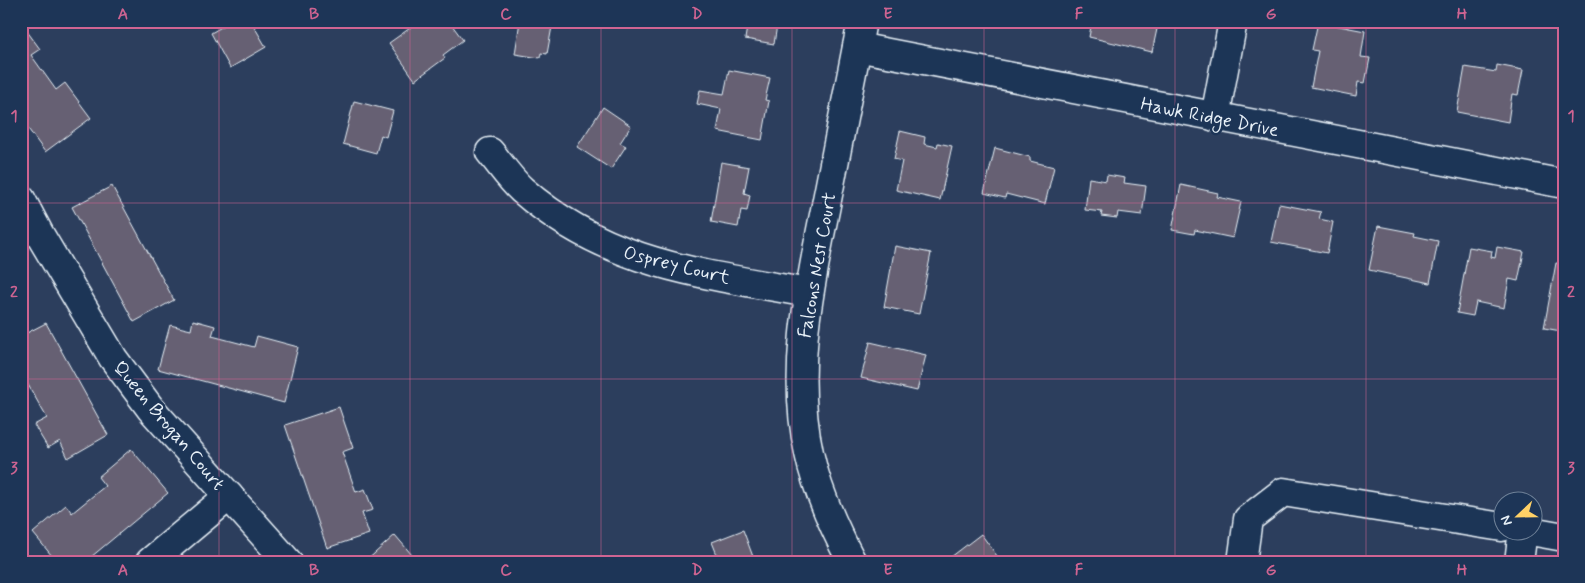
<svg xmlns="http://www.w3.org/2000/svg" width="1585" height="583" font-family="Mynerve,sans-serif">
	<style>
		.building { fill: #666173; stroke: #e8f1f8 }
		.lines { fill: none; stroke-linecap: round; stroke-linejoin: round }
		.minor-casing { stroke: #e8f1f8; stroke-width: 31 }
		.minor { stroke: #1d3557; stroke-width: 28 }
		.grid { fill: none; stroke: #cf6492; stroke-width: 1; stroke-opacity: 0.55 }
		.labels { text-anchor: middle; stroke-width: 5; stroke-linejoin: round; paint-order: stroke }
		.street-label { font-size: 19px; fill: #e8f1f8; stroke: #1d3557 }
		.neatline { fill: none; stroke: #cf6492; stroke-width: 2 }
		.grid-label { font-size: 16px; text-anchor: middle; font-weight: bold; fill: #cf6492 }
	</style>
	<rect width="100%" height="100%" fill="#2c3e5d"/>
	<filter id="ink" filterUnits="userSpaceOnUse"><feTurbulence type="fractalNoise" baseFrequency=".02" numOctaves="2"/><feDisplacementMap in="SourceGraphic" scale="10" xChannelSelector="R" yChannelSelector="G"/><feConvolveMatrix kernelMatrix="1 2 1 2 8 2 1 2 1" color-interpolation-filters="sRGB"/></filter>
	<g filter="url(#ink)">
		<g class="building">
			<path d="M232 21H251L266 47 230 68 211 33Z"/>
			<path d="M420 21H449L463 40 443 55 445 58 415 80 389 43Z"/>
			<path d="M520 21H553L547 54 541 53 540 58 515 54Z"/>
			<path d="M748 21H785L784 26 777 25 774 44 745 39Z"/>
			<path d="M1092 21 1112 24 1113 21H1153L1152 28 1157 29 1152 52 1089 37Z"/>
			<path d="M1318 22 1365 31 1361 57 1370 58 1365 83 1358 82 1356 96 1311 87 1318 51 1312 50Z"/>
			<path d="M21 23 40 49 31 55 56 90 65 83 91 118 45 152 21 119Z"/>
			<path d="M1497 65 1523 70 1518 95 1512 94 1508 122 1457 112 1465 67 1496 72Z"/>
			<path d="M729 70 770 78 765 100 769 101 762 140 717 131 721 109 697 104 700 90 724 94Z"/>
			<path d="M354 101 393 111 386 137 381 135 376 153 343 144Z"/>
			<path d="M603 107 631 126 620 143 626 146 611 169 577 147Z"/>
			<path d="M900 131 925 137 924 144 937 147 938 143 952 146 940 200 896 190 902 161 894 159Z"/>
			<path d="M995 148 1030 157V161L1054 167 1045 204 1006 194 1005 198 984 193Z"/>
			<path d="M721 162 749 167 744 193 750 195 747 211 741 210 738 227 711 222Z"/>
			<path d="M1107 175 1125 178 1124 183 1146 186 1142 215 1118 212 1117 218 1101 216 1102 212 1085 210 1089 178 1106 181Z"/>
			<path d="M1181 185 1218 193 1217 197 1241 202 1233 238 1195 230 1194 234 1172 230Z"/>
			<path d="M112 186 174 300 134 322 72 207Z"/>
			<path d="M1279 204 1321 212 1319 219 1333 222 1327 253 1271 242Z"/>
			<path d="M1378 226 1415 233 1414 236 1438 241 1430 283 1369 270Z"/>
			<path d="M895 246 931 253 919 314 884 307Z"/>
			<path d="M1469 247 1492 251 1491 257 1495 258 1497 247 1524 252 1518 281 1509 279 1504 308 1476 302 1473 316 1457 313Z"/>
			<path d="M1556 263 1564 264V318L1561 331 1544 328Z"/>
			<path d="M193 320 215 326 212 336 254 347 257 336 298 347 284 403 158 369 170 325 191 330Z"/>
			<path d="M46 323 108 435 68 458 60 441 48 448 34 425 47 418 27 383 21 386V336Z"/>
			<path d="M870 342 926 355 917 391 861 378Z"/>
			<path d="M339 407 353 448 342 452 356 492 365 489 373 510 362 513 369 534 327 548 285 425Z"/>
			<path d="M131 449 168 493 85 562H57L33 533 66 505 72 513 105 486 98 477Z"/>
			<path d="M743 530 755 562H720L712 542Z"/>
			<path d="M981 534 1000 560 997 562H955L951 557Z"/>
			<path d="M395 535 418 562H365Z"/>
		</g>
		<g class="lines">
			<g class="minor-casing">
				<g id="minor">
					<path d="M857 47 1564 184"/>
					<path d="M1215 117 1233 21"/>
					<path d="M490 152C500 164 510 179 522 190 608 265 701 273 808 293"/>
					<path d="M21 199 40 235 113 358 151 409 288 562"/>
					<path d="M1525 530 1564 537"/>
					<path d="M150 562 229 496"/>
					<path d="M852 562C834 528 817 491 809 453 791 372 809 290 825 210 837 147 850 84 862 21"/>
					<path d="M1242 562 1248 519 1283 492 1502 527"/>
					<path d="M1519 562 1523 530"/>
				</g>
			</g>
			<use href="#minor" class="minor"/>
		</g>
	</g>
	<path class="grid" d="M219 21V562M410 21V562M601 21V562M792 21V562M984 21V562M1175 21V562M1366 21V562M21 203H1564M21 379H1564"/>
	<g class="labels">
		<g class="street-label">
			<text transform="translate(1210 116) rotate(11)" y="7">Hawk Ridge Drive</text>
			<text transform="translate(677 264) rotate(14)" y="7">Osprey Court</text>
			<text transform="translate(816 265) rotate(-80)" y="7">Falcons Nest Court</text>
			<text transform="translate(170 425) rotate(50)" y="7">Queen Brogan Court</text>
		</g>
	</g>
	<rect width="1585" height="583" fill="none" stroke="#1d3557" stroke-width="55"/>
	<g transform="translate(1518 516) rotate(248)"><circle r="24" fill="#1d3557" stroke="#6e8097"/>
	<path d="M0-4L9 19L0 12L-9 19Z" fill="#ffd166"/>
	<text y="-8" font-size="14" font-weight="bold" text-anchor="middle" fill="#e8f1f8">N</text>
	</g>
	<rect x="28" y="28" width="1530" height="528" class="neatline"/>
	<g class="grid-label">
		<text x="123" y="19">A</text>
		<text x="314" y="19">B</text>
		<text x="506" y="19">C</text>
		<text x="697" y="19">D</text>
		<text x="888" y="19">E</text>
		<text x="1079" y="19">F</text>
		<text x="1271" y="19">G</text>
		<text x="1462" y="19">H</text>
		<text x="14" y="121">1</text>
		<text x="1571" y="121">1</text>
		<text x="14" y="297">2</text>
		<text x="1571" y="297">2</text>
		<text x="14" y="473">3</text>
		<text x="1571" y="473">3</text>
		<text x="123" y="575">A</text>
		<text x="314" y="575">B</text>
		<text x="506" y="575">C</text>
		<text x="697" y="575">D</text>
		<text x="888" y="575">E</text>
		<text x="1079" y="575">F</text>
		<text x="1271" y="575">G</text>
		<text x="1462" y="575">H</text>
	</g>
</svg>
